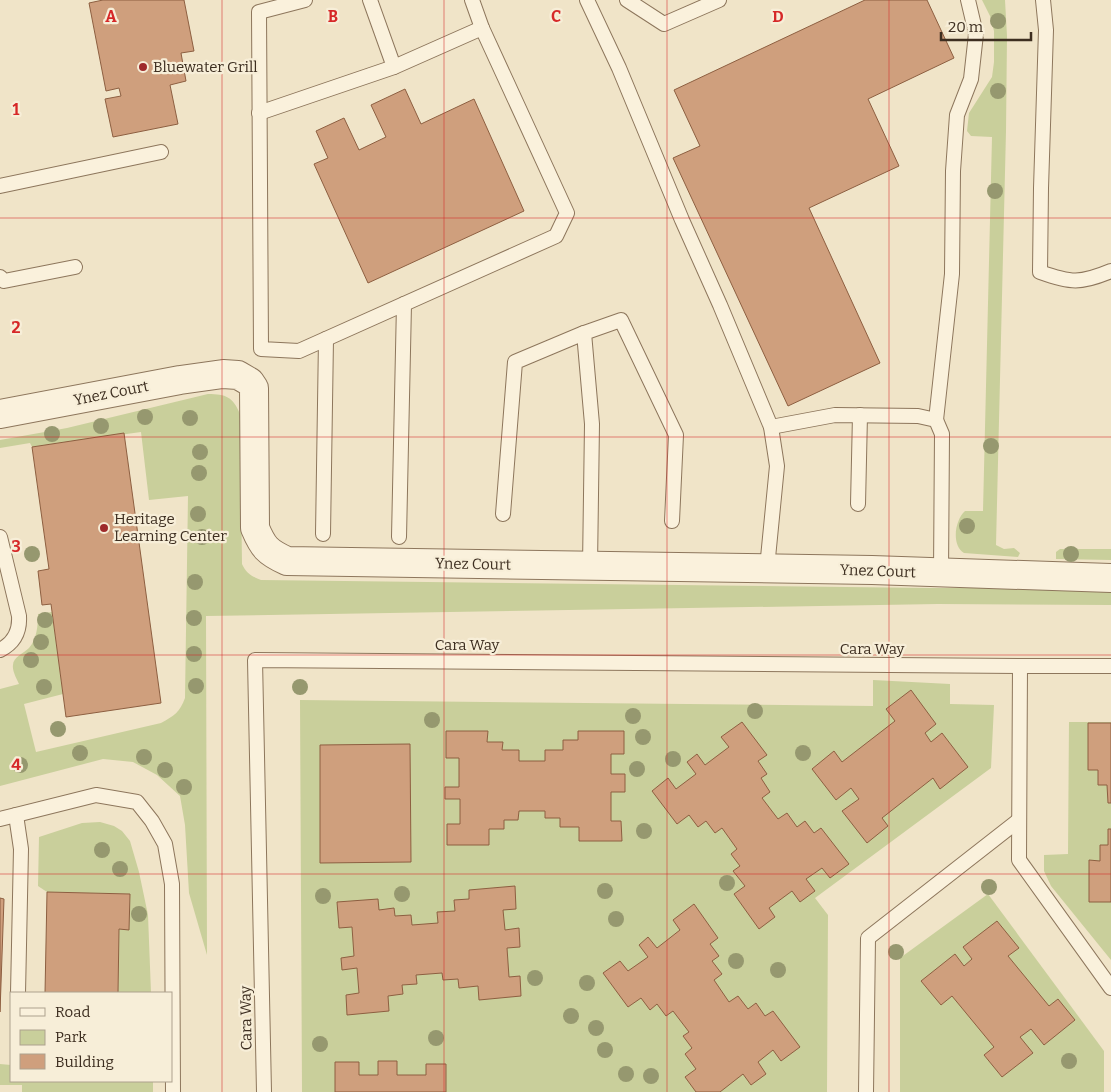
<svg xmlns="http://www.w3.org/2000/svg" width="1111" height="1092" font-family="Bitter,serif">
	<style>
		.green { fill: #c9cf9b }
		.building { fill: #cf9f7d; stroke: #8d5f41 }
		.lines { fill: none; stroke-linecap: round; stroke-linejoin: round }
		.lane-casing { stroke: #8d765c; stroke-width: 16 }
		.street-casing { stroke: #8d765c; stroke-width: 30 }
		.lane { stroke: #faf1dc; stroke-width: 14 }
		.street { stroke: #faf1dc; stroke-width: 28 }
		.tree { fill: #96986f }
		.grid { fill: none; stroke: #d62828; stroke-width: 1; stroke-opacity: 0.55 }
		.poi-dot { fill: #9e2a2b; stroke: #f7eed8; stroke-width: 2 }
		.labels { text-anchor: middle; stroke-width: 4.5; stroke-linejoin: round; paint-order: stroke }
		.poi-label { font-size: 15px; fill: #3d2e20; stroke: #f7eed8; text-anchor: start }
		.street-label { font-size: 15px; fill: #3d2e20; stroke: #f7eed8 }
		.grid-label { font-size: 16px; text-anchor: middle; font-weight: bold; fill: #d62828; stroke: #f7eed8; stroke-width: 4.5; stroke-linejoin: round; paint-order: stroke }
	</style>
	<rect width="100%" height="100%" fill="#f0e4c8"/>
	<g class="green">
		<path d="M982 0H1005L1007 36 1006 131 996 545 1004 549 1014 548 1020 553 1018 557 964 553C951 545 955 520 965 511H983L992 137 971 136 967 131 969 113 992 77 994 62V31L990 16Z"/>
		<path d="M208 394C226 394 233 397 240 414L242 564C246 573 251 576 261 580L930 588H1111V605L938 604 206 616 207 955 189 893 185 825 180 796 157 775 133 762 103 759 0 786V689L19 684C17 679 12 671 13 665 13 657 24 653 29 648 37 639 38 625 38 614L52 612 63 694 24 704 36 752 161 723C174 716 180 712 185 698L188 496 149 500 141 432 32 447 30 443 0 448V440L67 428Z"/>
		<path d="M1060 549H1111V560L1056 559V552Z"/>
		<path d="M873 680 950 684V704L994 705 991 768 815 898 828 915 827 1092H302L300 700 873 706Z"/>
		<path d="M1069 722H1111V960L1051 886 1044 871V855L1068 854Z"/>
		<path d="M100 822 114 826 122 831 130 841 139 872 148 915 151 993H118L119 929H129L130 894 47 892 38 886 39 837 82 823Z"/>
		<path d="M988 894 1104 1051V1092H900V958Z"/>
		<path d="M0 1064 11 1065V1081H153V1092H22V1085H0Z"/>
	</g>
	<g class="building">
		<path d="M103 0H184L194 51 181 53 186 81 170 85 178 124 113 137 105 99 121 96 119 88 106 91 89 3Z"/>
		<path d="M865 0H927L954 58 868 99 899 166 809 208 880 363 788 406 673 158 700 146 674 90Z"/>
		<path d="M405 89 421 124 474 99 524 211 368 283 314 164 328 158 316 131 344 118 359 150 386 137 371 105Z"/>
		<path d="M124 433 161 703 66 717 51 604 42 605 38 571 49 569 32 447Z"/>
		<path d="M911 690 936 724 925 733 931 742 942 733 968 767 940 789 933 778 882 818 888 826 867 843 842 811 859 799 851 788 836 800 812 769 834 751 842 762 895 721 886 709Z"/>
		<path d="M742 722 767 755 758 761 767 774 761 778 770 792 762 798 778 819 787 813 797 827 805 821 814 833 821 828 849 864 830 878 822 868 806 879 815 891 800 902 792 891 769 908 775 917 759 929 734 894 745 886 733 871 740 866 731 854 737 849 722 828 715 833 706 821 698 827 689 815 677 824 652 791 668 778 676 789 696 774 687 762 697 754 705 765 729 747 721 737Z"/>
		<path d="M1088 723H1111V803H1108L1107 785H1098V770H1088Z"/>
		<path d="M446 731H488L487 742H503L502 750H519V761H545V750H563V740H578V731H624V754H611V774H625V792H611V821H621L622 841H579V827H560V818H545V811H519L518 820H504V829H489V845H447V824H460V799H445V787H459V758H446Z"/>
		<path d="M410 744 411 862 320 863V745Z"/>
		<path d="M1108 829H1111V902H1089V860L1100 861V845H1108Z"/>
		<path d="M515 886 516 909 503 910 505 930 519 928 520 947 507 948 509 977 520 976 521 996 479 1000 478 986 459 988 458 979 443 980 442 973 416 975 417 984 402 985 403 994 388 996 389 1011 347 1015 346 995 359 993 357 968 342 970 341 958 354 956 352 927 339 928 337 902 378 899 379 910 394 908 395 916 411 915 412 925 438 923 437 912 455 911 454 900 469 899V890Z"/>
		<path d="M47 892 130 894 129 930 119 929 118 993H45Z"/>
		<path d="M0 898 4 899 0 1012Z"/>
		<path d="M694 904 718 938 710 944 719 956 712 961 722 974 714 980 729 1002 738 996 748 1009 756 1003 765 1016 773 1011 800 1047 781 1061 773 1050 758 1062 766 1074 751 1085 743 1074 720 1092H696L685 1077 696 1069 685 1054 692 1048 683 1036 689 1032 673 1011 666 1016 657 1004 650 1010 641 998 628 1007 603 973 620 961 628 971 648 957 639 945 648 937 657 948 680 930 673 920Z"/>
		<path d="M997 921 1019 948 1008 956 1049 1006 1058 999 1075 1020 1044 1045 1031 1029 1020 1037 1033 1053 1002 1077 984 1055 994 1047 952 996 941 1005 921 981 955 954 964 966 972 959 963 947Z"/>
		<path d="M378 1061H397V1075H426V1064H446V1092H335V1062H359V1075H378Z"/>
	</g>
	<g class="lines">
		<g class="lane-casing">
			<g id="lane">
				<path d="M305 0 259 12 261 349 299 351 556 236 567 213 482 28 472 0"/>
				<path d="M370 0 394 67 482 28"/>
				<path d="M587 0 619 68 682 220 720 305 771 427 777 466 767 568"/>
				<path d="M627 0 664 24 719 0"/>
				<path d="M1043 0 1046 30 1041 188 1040 272C1071 283 1080 284 1111 271"/>
				<path d="M259 113 394 67"/>
				<path d="M0 186 161 152"/>
				<path d="M0 277 4 281 75 267"/>
				<path d="M936 420 952 274 953 171 957 115 971 79 976 34 968 0"/>
				<path d="M771 427 835 415 918 416 936 420 942 434 941 573"/>
				<path d="M858 504 860 415"/>
				<path d="M503 514 515 362 584 333"/>
				<path d="M323 534 326 339"/>
				<path d="M0 537 19 616C20 632 14 643 0 650"/>
				<path d="M399 537 404 304"/>
				<path d="M590 566 592 424 584 333 621 320 676 435 672 521"/>
				<path d="M1020 666 1019 860 1111 988"/>
				<path d="M16 815 21 849 18 993"/>
				<path d="M0 819 96 795 137 802 152 821 165 844 172 884 173 1092"/>
				<path d="M264 1092 255 660 1020 666H1111"/>
				<path d="M866 1092 868 938 1019 820"/>
			</g>
		</g>
		<g class="street-casing">
			<path id="street" d="M0 414 180 380 223 374 238 375 250 382 254 388 255 528C263 547 267 552 287 561L872 570 1111 578"/>
		</g>
		<use href="#lane" class="lane"/>
		<use href="#street" class="street"/>
	</g>
	<g class="tree">
		<circle cx="998" cy="21" r="8"/>
		<circle cx="998" cy="91" r="8"/>
		<circle cx="995" cy="191" r="8"/>
		<circle cx="145" cy="417" r="8"/>
		<circle cx="190" cy="418" r="8"/>
		<circle cx="101" cy="426" r="8"/>
		<circle cx="52" cy="434" r="8"/>
		<circle cx="991" cy="446" r="8"/>
		<circle cx="200" cy="452" r="8"/>
		<circle cx="199" cy="473" r="8"/>
		<circle cx="198" cy="514" r="8"/>
		<circle cx="967" cy="526" r="8"/>
		<circle cx="202" cy="537" r="8"/>
		<circle cx="32" cy="554" r="8"/>
		<circle cx="1071" cy="554" r="8"/>
		<circle cx="195" cy="582" r="8"/>
		<circle cx="194" cy="618" r="8"/>
		<circle cx="45" cy="620" r="8"/>
		<circle cx="41" cy="642" r="8"/>
		<circle cx="194" cy="654" r="8"/>
		<circle cx="31" cy="660" r="8"/>
		<circle cx="196" cy="686" r="8"/>
		<circle cx="44" cy="687" r="8"/>
		<circle cx="300" cy="687" r="8"/>
		<circle cx="755" cy="711" r="8"/>
		<circle cx="633" cy="716" r="8"/>
		<circle cx="432" cy="720" r="8"/>
		<circle cx="58" cy="729" r="8"/>
		<circle cx="643" cy="737" r="8"/>
		<circle cx="80" cy="753" r="8"/>
		<circle cx="803" cy="753" r="8"/>
		<circle cx="144" cy="757" r="8"/>
		<circle cx="673" cy="759" r="8"/>
		<circle cx="20" cy="765" r="8"/>
		<circle cx="637" cy="769" r="8"/>
		<circle cx="165" cy="770" r="8"/>
		<circle cx="184" cy="787" r="8"/>
		<circle cx="644" cy="831" r="8"/>
		<circle cx="102" cy="850" r="8"/>
		<circle cx="120" cy="869" r="8"/>
		<circle cx="727" cy="883" r="8"/>
		<circle cx="989" cy="887" r="8"/>
		<circle cx="605" cy="891" r="8"/>
		<circle cx="402" cy="894" r="8"/>
		<circle cx="323" cy="896" r="8"/>
		<circle cx="139" cy="914" r="8"/>
		<circle cx="616" cy="919" r="8"/>
		<circle cx="896" cy="952" r="8"/>
		<circle cx="736" cy="961" r="8"/>
		<circle cx="778" cy="970" r="8"/>
		<circle cx="535" cy="978" r="8"/>
		<circle cx="587" cy="983" r="8"/>
		<circle cx="571" cy="1016" r="8"/>
		<circle cx="596" cy="1028" r="8"/>
		<circle cx="436" cy="1038" r="8"/>
		<circle cx="320" cy="1044" r="8"/>
		<circle cx="605" cy="1050" r="8"/>
		<circle cx="1069" cy="1061" r="8"/>
		<circle cx="626" cy="1074" r="8"/>
		<circle cx="651" cy="1076" r="8"/>
	</g>
	<path class="grid" d="M222 0V1092M444 0V1092M667 0V1092M889 0V1092M0 218H1111M0 437H1111M0 655H1111M0 874H1111"/>
	<g class="poi-dot">
		<circle cx="143" cy="67" r="5"/>
		<circle cx="104" cy="528" r="5"/>
	</g>
	<g class="labels">
		<g class="poi-label">
			<text x="153" y="72">Bluewater Grill</text>
			<text x="114" y="524">Heritage<tspan x="114" dy="17">Learning Center</tspan></text>
		</g>
		<g class="street-label">
			<text transform="translate(111 393) rotate(-11)" y="5">Ynez Court</text>
			<text transform="translate(473 564) rotate(1)" y="5">Ynez Court</text>
			<text transform="translate(878 571) rotate(2)" y="5">Ynez Court</text>
			<text x="467" y="650">Cara Way</text>
			<text x="872" y="654">Cara Way</text>
			<text transform="translate(246 1018) rotate(-91)" y="5">Cara Way</text>
		</g>
	</g>
	<g class="grid-label">
		<text x="111" y="22">A</text>
		<text x="333" y="22">B</text>
		<text x="556" y="22">C</text>
		<text x="778" y="22">D</text>
		<text x="16" y="115">1</text>
		<text x="16" y="333">2</text>
		<text x="16" y="552">3</text>
		<text x="16" y="770">4</text>
	</g>
	<rect x="10" y="992" width="162" height="90" fill="#f7eed8" stroke="#ada18e"/>
	<rect x="20" y="1008" width="25" height="8" fill="#faf1dc" stroke="#ada18e"/>
	<text x="55" y="1017" font-size="15" fill="#3d2e20">Road</text>
	<rect x="20" y="1030" width="25" height="15" fill="#c9cf9b" stroke="#ada18e"/>
	<text x="55" y="1042" font-size="15" fill="#3d2e20">Park</text>
	<rect x="20" y="1054" width="25" height="15" fill="#cf9f7d" stroke="#ada18e"/>
	<text x="55" y="1067" font-size="15" fill="#3d2e20">Building</text>
	<path d="M941 32v8h90v-8" fill="none" stroke="#3d2e20" stroke-width="2.5"/>
	<text x="948" y="32" font-size="15" fill="#3d2e20" stroke="#f7eed8" stroke-width="4" paint-order="stroke">20 m</text>
</svg>
